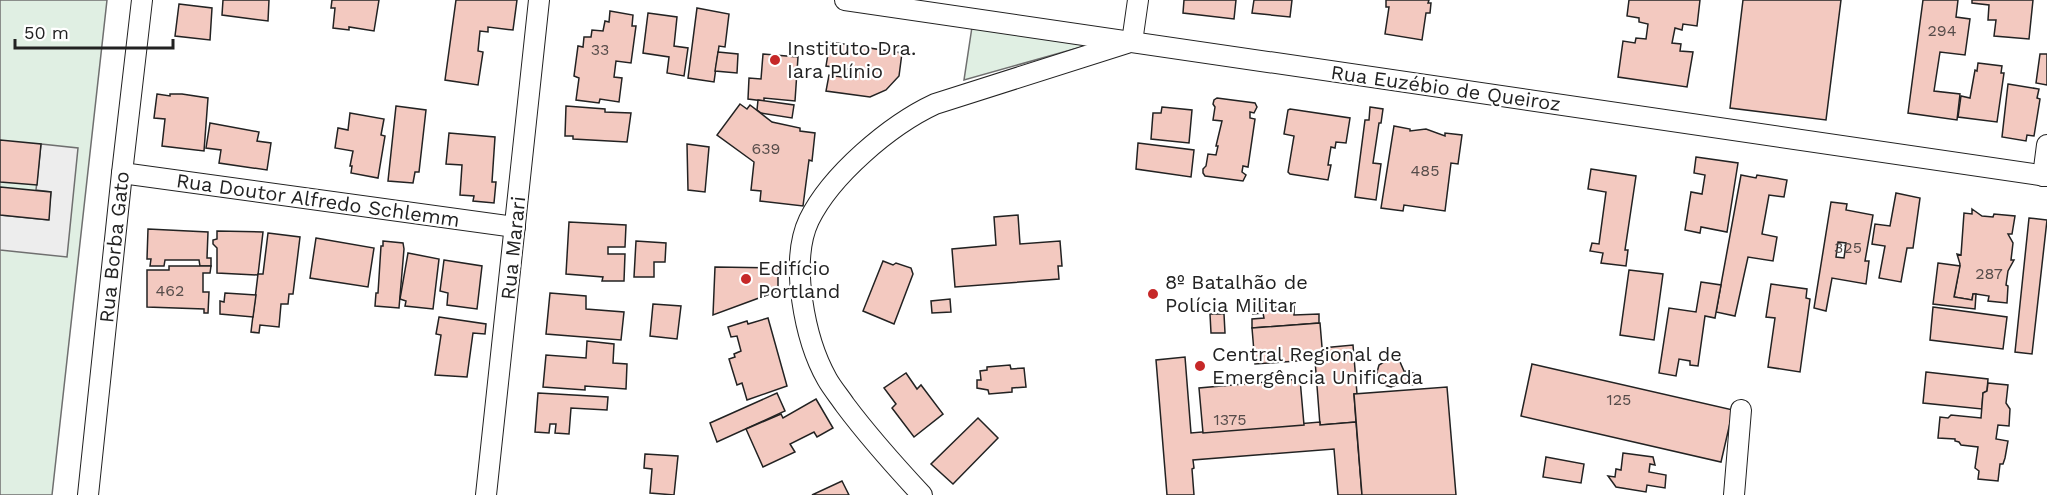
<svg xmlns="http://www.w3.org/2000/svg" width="2047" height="495" font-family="'Work Sans',sans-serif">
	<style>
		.green { fill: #e0efe3; stroke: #6f6f6f; stroke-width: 1.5 }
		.parking { fill: #ededed; stroke: #6f6f6f; stroke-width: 1.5 }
		.building { fill: #f3c9c0; stroke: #222; stroke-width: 1.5; fill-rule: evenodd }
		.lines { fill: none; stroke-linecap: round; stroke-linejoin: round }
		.minor-casing { stroke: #222; stroke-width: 22 }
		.minor { stroke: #fff; stroke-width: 20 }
		.poi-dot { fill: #c62828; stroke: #fff; stroke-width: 2 }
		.labels { text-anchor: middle; stroke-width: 4.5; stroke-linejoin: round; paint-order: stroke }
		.number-label { font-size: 16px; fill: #564c4a }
		.poi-label { font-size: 20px; fill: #222; stroke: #fff; text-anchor: start }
		.street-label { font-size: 20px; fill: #222; stroke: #fff }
	</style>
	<rect width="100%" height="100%" fill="#fff"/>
	<g class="green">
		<path d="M0 0H107L52 495H0Z"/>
		<path d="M972 27 1092 44 964 80Z"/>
	</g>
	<path class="parking" d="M41 144 78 148 67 257 0 250V215L48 220 51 192 36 190Z"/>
	<g class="building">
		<path d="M223 0H269L268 21 222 15Z"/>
		<path d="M332 0H379L374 31 349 27V30L333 28 335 8H331Z"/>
		<path d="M456 0H517L513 30 488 27V32L480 31 478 51 483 52 478 85 445 80Z"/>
		<path d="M1184 0H1236L1234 19 1183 13Z"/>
		<path d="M1254 0H1292L1290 17 1252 13Z"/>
		<path d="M1386 0H1429L1428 3H1431L1430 13H1426L1422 40 1385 34 1389 7H1386Z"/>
		<path d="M1629 0H1700L1697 26 1683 24 1682 30 1675 28 1672 43 1681 44 1680 51 1693 52 1687 87 1618 77 1623 41 1635 43 1636 38 1646 39 1648 24 1639 22V18L1627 16Z"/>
		<path d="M1743 0H1841L1826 120 1730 108Z"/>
		<path d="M1923 0H1958L1956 17 1970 19 1965 55 1940 52 1934 91 1960 94 1957 120 1908 113Z"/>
		<path d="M1972 0H2033L2029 39 1994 36 1996 20H1988L1989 5 1972 3Z"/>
		<path d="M179 4 212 8 210 40 175 36Z"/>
		<path d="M697 8 729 14 725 47 719 46 714 82 688 78Z"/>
		<path d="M610 11 633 15 632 26H636L631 63 616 61 614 77 622 78 619 102 600 99 599 103 576 100 579 78 574 76 578 46 583 47 584 37H591L592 30 603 31 605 21 609 22Z"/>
		<path d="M648 13 677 17 674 46 688 48 684 76 667 73 669 57 643 53Z"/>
		<path d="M830 42 902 53 899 76 886 90 870 97 826 91 829 75 854 79 856 70 826 66Z"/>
		<path d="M718 52 738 54 737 73 715 71Z"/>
		<path d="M763 54 798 57 795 101 764 98V101L748 99 749 78 761 79Z"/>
		<path d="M2040 54H2047V85L2036 83Z"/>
		<path d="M1978 63 2002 66 2001 73H2004L1997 122 1958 117 1961 96 1970 98 1975 70 1977 71Z"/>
		<path d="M2008 84 2039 89 2037 98 2040 99 2034 136 2027 135 2026 141 2002 137Z"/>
		<path d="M157 94 170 96V94H182L208 98 204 151 162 146 165 119 154 118Z"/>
		<path d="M1217 98 1255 103 1257 107 1254 113 1250 112V118L1255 119 1248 167 1243 166 1242 172 1246 175 1243 181 1205 176 1203 173V169L1206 166 1208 154 1216 155 1218 146H1216L1222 121 1213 120 1215 107 1213 104 1214 100Z"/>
		<path d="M758 100 794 105 792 118 761 113 757 110Z"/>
		<path d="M740 104 747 109 750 105 772 122 800 128V131L815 133 812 161 809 160 803 206 760 201 761 191 751 190 754 162 717 135Z"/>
		<path d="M396 106 426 110 419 172H415L413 183 388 181Z"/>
		<path d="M566 106 605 109V112L631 113 627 142 573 139V136H565Z"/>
		<path d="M1162 107 1192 110 1189 143 1151 139 1153 113H1161Z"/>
		<path d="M1370 107 1383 109 1381 123H1379L1373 163 1381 164 1376 200 1355 197 1365 120H1369Z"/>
		<path d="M1290 109 1350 118 1346 143 1336 142 1335 148 1331 147 1328 165H1331L1328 180 1290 174 1288 172 1294 136 1284 134 1288 110Z"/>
		<path d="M350 113 384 119 381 135 385 136 378 178 351 173 352 166H350L353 151 335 148 338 128 348 130Z"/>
		<path d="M210 123 259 132 257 141 271 143 267 170 219 163 221 150 206 148Z"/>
		<path d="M1394 126 1410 129V131L1426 129 1445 136V133L1462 135 1458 164 1451 163 1445 211 1404 205 1403 211 1381 208Z"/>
		<path d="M449 133 495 137 492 182H496L494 203 473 201 474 196 460 195 462 165 446 164Z"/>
		<path d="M0 140 41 144 37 185 0 182Z"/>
		<path d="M1138 143 1194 150 1191 177 1136 169Z"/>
		<path d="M687 144 709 147 705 192 688 190Z"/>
		<path d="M1696 157 1738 163 1727 232 1701 227 1700 233 1685 230 1691 192 1702 194 1705 175 1694 173Z"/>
		<path d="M1591 169 1636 176 1625 250H1628L1626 266 1601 263 1603 253 1590 251 1592 243 1599 244 1606 192 1588 189Z"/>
		<path d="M1741 175 1756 178 1757 175 1787 180 1784 197 1769 195 1762 234 1777 237 1773 261 1748 257 1735 316 1716 312Z"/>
		<path d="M0 187 51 192 49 220 0 215Z"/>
		<path d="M1896 193 1920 198 1913 248H1907L1901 282 1879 278 1885 246 1872 244 1875 224 1890 226Z"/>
		<path d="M1831 202 1847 204 1846 210 1873 215 1865 261H1869L1866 284 1832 278 1826 311 1814 308ZM1838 242 1846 243 1844 258 1836 257Z"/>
		<path d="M1972 209 1982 216 1993 217 1994 214 2015 216 2012 234H2008L2013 243 2011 260H2014L2008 271 2006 285 2008 286 2007 303 1988 301 1989 296 1976 294H1973L1972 300 1954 297 1960 264 1957 254 1961 255 1964 213 1972 214Z"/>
		<path d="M1018 215 1020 244 1060 241 1062 266H1058L1059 279 955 287 952 249 996 245 994 217Z"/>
		<path d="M2029 218 2047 220 2032 354 2015 352Z"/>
		<path d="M569 222 626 225 625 247H608V254H625L624 281H602L603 277 566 274Z"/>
		<path d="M148 229 208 232 207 258H211V266H200L199 260H165L164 266H150L151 259H147Z"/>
		<path d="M217 231 263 232 258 275 217 273V248L213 244V240L217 239Z"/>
		<path d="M268 233 300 237 293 294H289L288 304H281L279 327 260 325 259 333 251 332 258 274H263Z"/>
		<path d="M316 238 374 248 368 287 310 278Z"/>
		<path d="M383 241 403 243 404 249 399 308 375 306 376 293H378L381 246H383Z"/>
		<path d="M636 241 666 243 665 262H654V277H634Z"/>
		<path d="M408 253 439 259 433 309 405 306 406 301 400 299Z"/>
		<path d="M444 260 482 266 477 309 447 305 448 293 440 291Z"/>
		<path d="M883 261 893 265 896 263 911 268 913 274 894 324 863 311Z"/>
		<path d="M1938 263 1960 266 1954 297 1972 300 1973 294H1976L1975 309 1933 304Z"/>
		<path d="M169 266H211L210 273H203V292H209L208 313H204V309L147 307V270H169Z"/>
		<path d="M715 267 778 268V291L713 315Z"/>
		<path d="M1629 270 1663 274 1654 340 1620 335Z"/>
		<path d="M1701 282 1721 285 1715 318 1705 316 1698 366 1690 365V361L1679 359 1676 376 1659 373 1669 308 1696 312Z"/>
		<path d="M1771 284 1807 289 1806 298 1810 299 1800 372 1768 367 1775 318 1766 317Z"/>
		<path d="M225 293 256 295 253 317 220 314V301L224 302Z"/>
		<path d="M550 293 586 296V309L624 312 621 340 546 334Z"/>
		<path d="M950 299 951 312 932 313 931 301Z"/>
		<path d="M1264 301 1265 308 1294 306V315L1319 314V323L1252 328V319L1264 318 1263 313 1253 314 1252 302Z"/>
		<path d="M653 304 681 306 677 339 650 336Z"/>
		<path d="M1933 307 2007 317 2003 349 1930 340Z"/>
		<path d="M1210 314H1224L1225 333H1211Z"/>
		<path d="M439 317 486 324 485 334 473 333 467 377 435 375 441 335 436 334Z"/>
		<path d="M768 318 787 386 747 400 742 383 737 385 729 359 735 357 734 354 741 351 737 336 731 337 728 327 747 321 748 324Z"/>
		<path d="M1320 323 1323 359 1255 364 1252 328Z"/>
		<path d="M587 341 614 344 613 363 627 364 626 389 585 386V390L543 387 546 355 586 358Z"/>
		<path d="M1353 345 1357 394H1354L1356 422 1320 425 1315 360 1323 359 1322 348Z"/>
		<path d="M1185 357 1191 433 1320 422V425L1356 422 1362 495H1338L1334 449 1193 460 1194 468 1192 469 1194 495H1167L1156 360Z"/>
		<path d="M1389 359 1400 362 1404 371 1414 373 1413 385 1401 383 1391 387 1381 384 1376 376 1379 365Z"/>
		<path d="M1532 364 1733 410 1721 462 1521 416Z"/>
		<path d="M1010 365 1011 369 1024 368 1026 387 1012 388V392L989 394 988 390 977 388V380H981L980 371 987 370V367Z"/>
		<path d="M1926 372 1988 379 1987 391 1983 393 1982 409 1923 403Z"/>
		<path d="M906 373 917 389 921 385 943 414 914 437 892 408 896 404 884 388Z"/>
		<path d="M1300 379 1304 425 1203 433 1199 388Z"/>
		<path d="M1988 383 2008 385 2006 403 2010 409 2009 426 1998 425 1996 439 2008 441 2005 458 2003 464H2000L1998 481 1978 479 1979 471 1975 468 1978 447 1961 445 1959 442 1955 441V439L1938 438 1940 417 1948 418 1951 415 1981 418 1983 393 1987 391Z"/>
		<path d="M1447 387 1456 495H1362L1354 394Z"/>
		<path d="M538 393 608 397 607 410 571 408 569 434 555 433 556 424H550L549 433 535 432Z"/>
		<path d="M777 393 785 411 717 442 710 423Z"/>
		<path d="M816 399 833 428 817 437 814 432 790 444 795 452 763 467 746 429 781 414 783 418Z"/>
		<path d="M978 418 998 438 953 484 931 464Z"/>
		<path d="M1623 453 1653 457 1655 465 1650 464 1649 472 1666 475 1665 488 1647 485 1646 492 1616 487 1608 476 1615 477 1616 469 1621 470Z"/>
		<path d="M645 454 678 456 674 495 650 493 652 469 644 468Z"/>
		<path d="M1546 457 1584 464 1581 483 1543 477Z"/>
		<path d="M842 481 849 495H812Z"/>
	</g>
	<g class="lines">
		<g class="minor-casing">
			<g id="minor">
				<path d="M845 0 2047 176"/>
				<path d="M1132 42 1138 0"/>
				<path d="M122 173 515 227"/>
				<path d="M2043 176 2047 145"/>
				<path d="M88 495 122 173 142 0"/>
				<path d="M486 495 539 0"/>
				<path d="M922 495C895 466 869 437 845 405 839 396 832 388 827 379 805 340 789 262 809 220 831 175 890 125 935 104L1127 43"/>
				<path d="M1734 495 1741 410"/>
			</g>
		</g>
		<use href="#minor" class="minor"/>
	</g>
	<g class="poi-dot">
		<circle cx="775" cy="60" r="6"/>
		<circle cx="746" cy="279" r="6"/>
		<circle cx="1153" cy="294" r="6"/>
		<circle cx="1200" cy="366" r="6"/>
	</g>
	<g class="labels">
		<g class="number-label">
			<text x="1942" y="36">294</text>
			<text x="600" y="55">33</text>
			<text x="766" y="154">639</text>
			<text x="1425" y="176">485</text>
			<text x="1848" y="253">325</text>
			<text x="1989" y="279">287</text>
			<text x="170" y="296">462</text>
			<text x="1619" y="405">125</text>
			<text x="1230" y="425">1375</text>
		</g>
		<g class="poi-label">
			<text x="787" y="55">Instituto Dra.<tspan x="787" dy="23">Iara Plínio</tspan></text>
			<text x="758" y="275">Edifício<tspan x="758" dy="23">Portland</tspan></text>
			<text x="1165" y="289">8º Batalhão de<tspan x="1165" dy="23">Polícia Militar</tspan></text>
			<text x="1212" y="361">Central Regional de<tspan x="1212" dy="23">Emergência Unificada</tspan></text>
		</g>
		<g class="street-label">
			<text transform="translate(1446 88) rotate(8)" y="7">Rua Euzébio de Queiroz</text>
			<text transform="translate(318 200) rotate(8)" y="7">Rua Doutor Alfredo Schlemm</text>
			<text transform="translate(114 247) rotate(-84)" y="7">Rua Borba Gato</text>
			<text transform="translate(513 248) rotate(-84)" y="7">Rua Marari</text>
		</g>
	</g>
	<path d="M15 39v9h158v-9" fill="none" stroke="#222222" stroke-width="3"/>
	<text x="24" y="39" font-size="18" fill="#222222" stroke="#ffffff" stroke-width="4.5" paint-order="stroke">50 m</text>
</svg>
